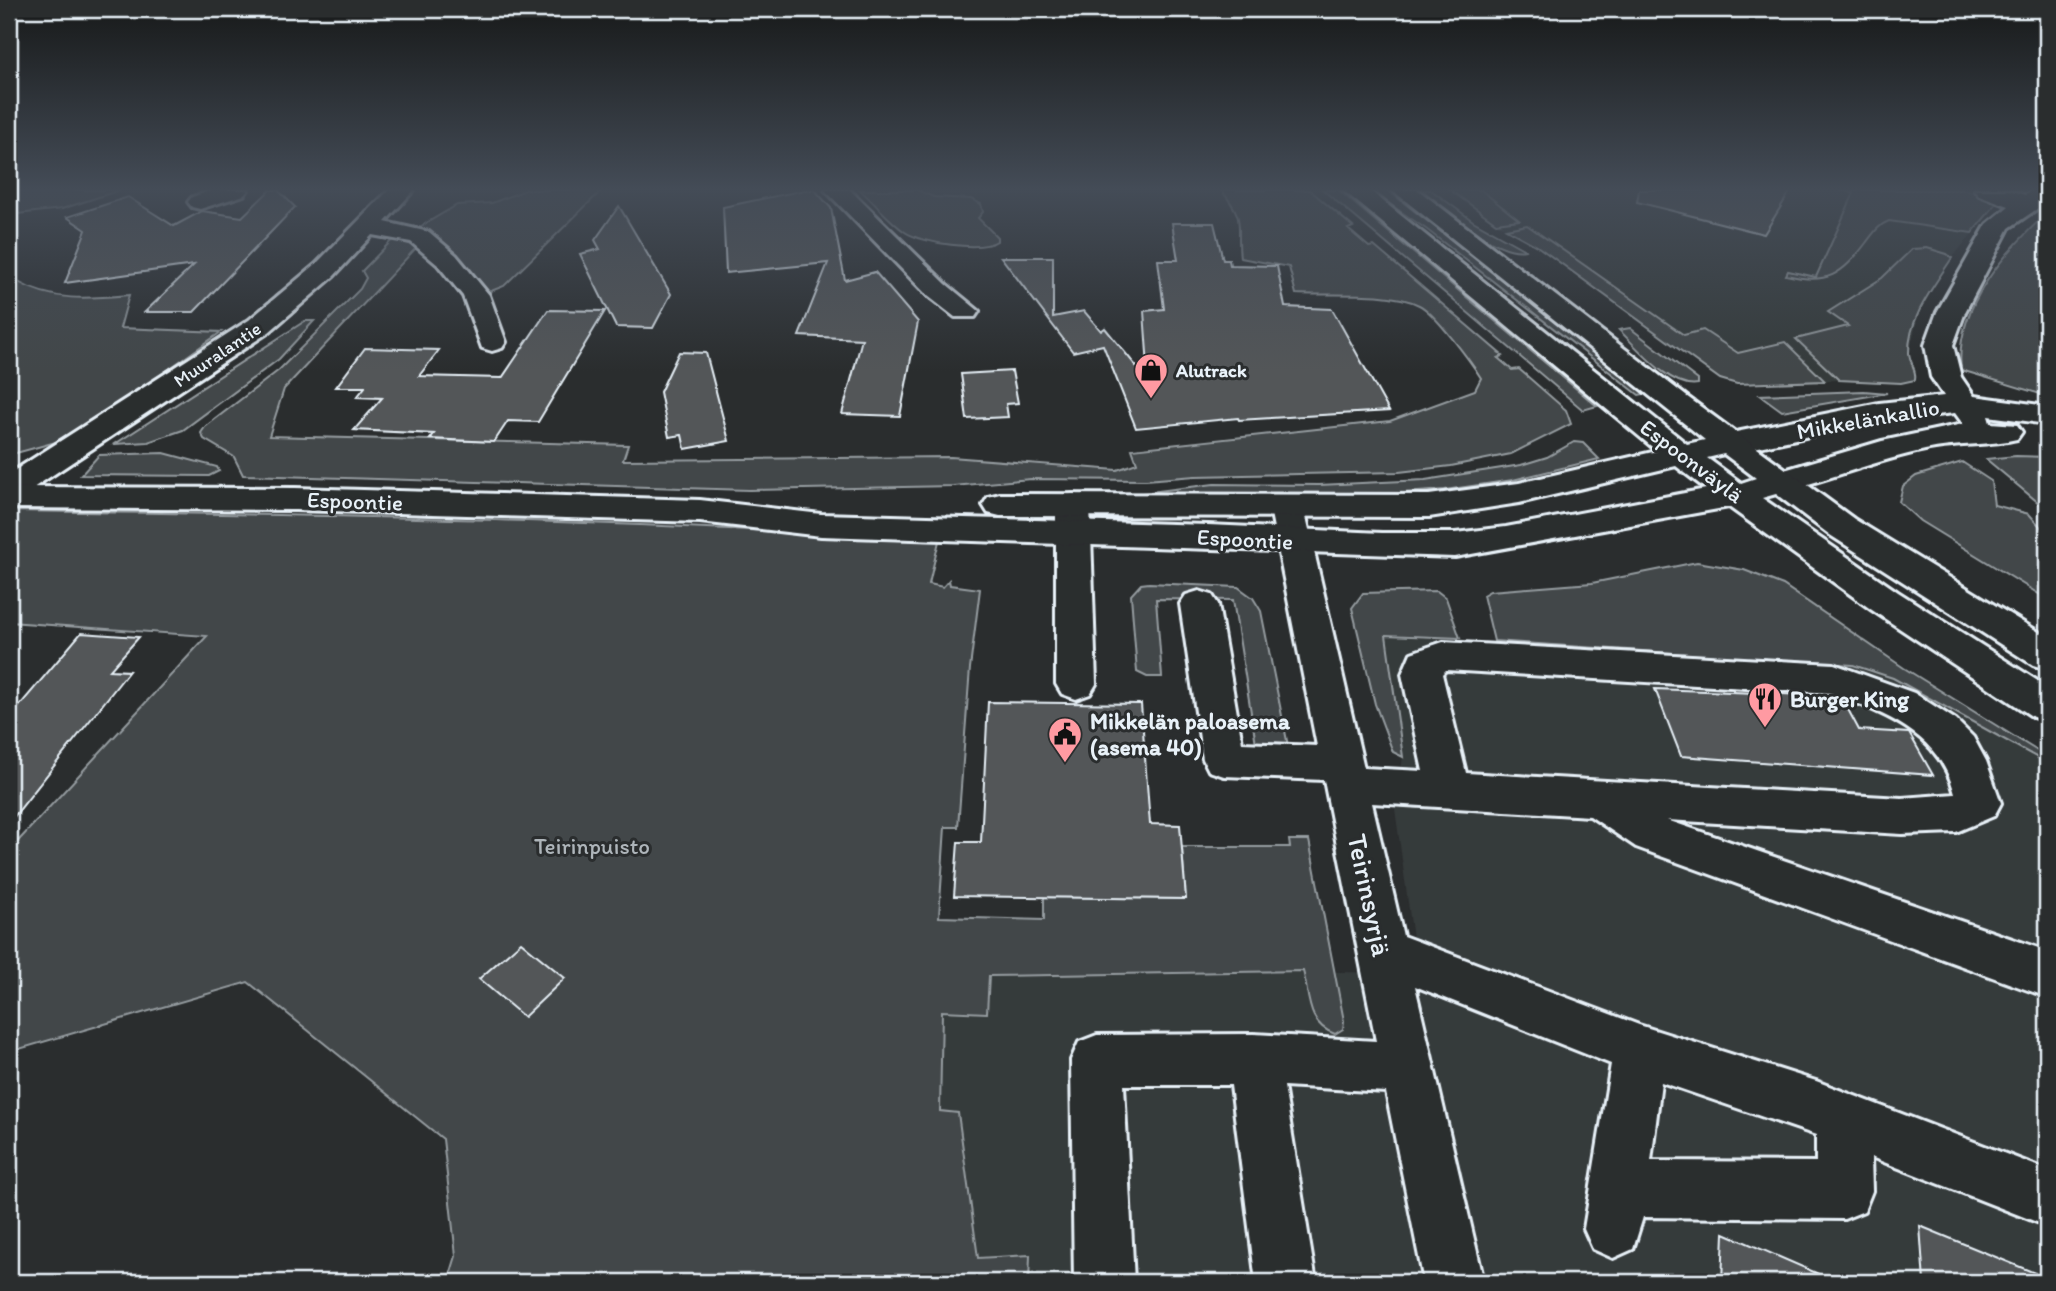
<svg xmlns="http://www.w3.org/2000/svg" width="2056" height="1291" font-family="Itim,sans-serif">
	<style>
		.built { fill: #363a3b }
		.green { fill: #424648; stroke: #959ca0; stroke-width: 2 }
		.building { fill: #535759; stroke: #e8f1f8; stroke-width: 2 }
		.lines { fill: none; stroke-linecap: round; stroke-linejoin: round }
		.minor-casing { stroke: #e8f1f8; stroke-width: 6 }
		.major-casing { stroke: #e8f1f8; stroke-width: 6 }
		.minor { fill: #2a2d2e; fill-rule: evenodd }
		.major { fill: #2a2d2e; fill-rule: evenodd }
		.labels { text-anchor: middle; stroke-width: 6; stroke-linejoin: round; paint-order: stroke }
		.far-street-label { font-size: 19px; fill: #e8f1f8; stroke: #2a2d2e }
		.far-poi-label { font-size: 19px; font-weight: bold; fill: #e8f1f8; stroke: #2a2d2e; text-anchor: start }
		.street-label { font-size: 23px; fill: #e8f1f8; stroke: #2a2d2e }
		.poi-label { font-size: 23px; font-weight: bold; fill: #e8f1f8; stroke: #2a2d2e; text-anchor: start }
		.park-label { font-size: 23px; fill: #aeb5ba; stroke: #2a2d2e }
		.near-street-label { font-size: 28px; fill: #e8f1f8; stroke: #2a2d2e }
	</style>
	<rect width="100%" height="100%" fill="#2a2d2e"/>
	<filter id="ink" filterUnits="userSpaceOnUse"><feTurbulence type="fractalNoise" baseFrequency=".0143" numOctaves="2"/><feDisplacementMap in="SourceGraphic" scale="14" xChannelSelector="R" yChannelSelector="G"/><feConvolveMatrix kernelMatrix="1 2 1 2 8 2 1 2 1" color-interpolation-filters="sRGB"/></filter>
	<g filter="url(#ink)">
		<g class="built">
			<path d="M1450 190H1896L1992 210 1952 258 1920 308 1909 354 1915 380 1901 383 1839 380 1737 384 1720 379 1537 246 1494 222Z"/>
			<path d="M1386 635 1853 665 1893 678 2047 763V1282H1029V1255L978 1259 958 1114 940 1111 942 1011 988 976 1304 971 1418 974 1395 809 1403 757Z"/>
		</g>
		<g class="green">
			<path d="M9 190H120L62 209 9 215Z"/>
			<path d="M525 190H602L504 286 486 293 418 228 457 205 492 203Z"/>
			<path d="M860 190H917L934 197 971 199 981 204 983 212 978 218 997 237V241C981 252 921 243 905 232 889 221 875 203 860 190Z"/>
			<path d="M1221 190H1310L1353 227 1348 229 1369 247 1374 246 1503 356 1498 358 1512 370 1519 369 1566 410 1571 424 1511 454 1451 466 1399 472 1195 476 1146 480 1031 479 953 486 749 490 243 475 234 457 204 439 201 433 205 427 279 370 360 289 366 278 362 271 394 238 417 247 284 389 269 436 628 445 623 460 951 457 1117 470 1137 463 1132 449 1390 421 1475 390 1481 378C1471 362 1434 312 1419 305 1388 290 1330 296 1296 294L1289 267 1240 258C1236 223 1247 221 1221 190Z"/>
			<path d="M1323 190H1338L1597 406 1583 410Z"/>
			<path d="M1370 190H1387L1649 393 1639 395 1426 229Z"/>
			<path d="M1417 190H1431L1473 221 1525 250C1497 256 1440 207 1417 190Z"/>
			<path d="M1450 190H1481L1519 220 1496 223Z"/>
			<path d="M1840 190H1965L2001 198 1972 233 1889 221C1878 225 1873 234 1866 243 1841 276 1827 285 1786 275L1788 271 1816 277 1854 193Z"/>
			<path d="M2047 213V396L1961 370C1954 308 2005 252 2047 213Z"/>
			<path d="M1527 225 1684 335 1703 330 1738 353 1785 342 1825 381 1737 384 1720 379 1537 246 1506 229Z"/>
			<path d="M1927 248 1947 254 1952 258C1934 286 1908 318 1909 353 1910 363 1917 370 1915 380L1901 383 1839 380 1796 339 1848 326 1828 312 1882 278 1912 249Z"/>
			<path d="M16 281C53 302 87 299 129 295L120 328 221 332 128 398 56 442 9 455V282Z"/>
			<path d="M305 321H314L279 359 183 430 148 442 115 444Z"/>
			<path d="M1630 328 1698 380V384C1670 389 1638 348 1619 330Z"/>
			<path d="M1864 391 1887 393 1782 411 1760 395Z"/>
			<path d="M1574 442 1583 443 1599 459 1513 480 1445 490 1376 495 1012 496 1013 494 1142 493 1214 484 1319 485 1425 480 1521 465 1547 457Z"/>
			<path d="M164 453 217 467 219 471 209 476 81 475 99 455Z"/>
			<path d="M2016 456 2047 457 2046 509 1986 459Z"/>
			<path d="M1962 462 1991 481 1994 505 2029 514 2046 533 2047 599 1920 521 1899 502 1903 486 1916 476Z"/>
			<path d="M12 511C321 515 630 520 939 541L929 584 943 587 949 580 950 585 980 589 970 668 958 827H945L939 917 1044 920V897L1186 899 1182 847H1290L1289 840H1309L1344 1021 1343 1029 1335 1034C1306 1024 1310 996 1303 971L989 976 987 1013 942 1011 940 1111 958 1113 978 1258 1030 1255 1029 1282H448L456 1256 443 1139 248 982 9 1052V851L207 636 9 622V513Z"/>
			<path d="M1697 562 1744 570 1783 585 1904 668 2047 757V763L1893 678 1853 665 1494 641 1483 595 1490 591 1592 583Z"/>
			<path d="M1149 583 1238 587 1253 598 1261 611 1288 746 1257 750 1233 600 1156 599 1162 677H1147L1137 672 1131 595 1141 584Z"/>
			<path d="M1437 591 1446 598 1460 638 1386 635 1403 757 1393 752 1375 704 1352 608 1363 593Z"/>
		</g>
		<g class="building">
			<path d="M270 190H278L295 207 194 312H145L194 265 65 283 86 230 67 217 128 197 174 226 202 211 242 217Z"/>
			<path d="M805 190H815L831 208 845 280 875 272 918 322 900 416 842 414 862 339 799 336 828 263 726 273 723 207Z"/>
			<path d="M1639 190H1791L1764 234 1637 202Z"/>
			<path d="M619 206 671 294 653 328 616 327 580 254 600 249 595 240Z"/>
			<path d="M1172 223H1214L1223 260H1229L1230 265 1277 266 1285 307 1332 309 1389 411 1239 420 1238 418 1136 428 1103 345 1073 352 1001 257H1053V317L1084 311 1101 331 1105 328 1149 382 1144 311 1164 309 1158 260H1178Z"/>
			<path d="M548 310 605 311 538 422 508 421 494 442 430 439 434 434 354 430 382 398 357 397 365 387H336L365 348 439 350 419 376 502 378Z"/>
			<path d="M679 352 706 353 729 441 685 449 682 435 669 437 660 392Z"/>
			<path d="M1012 371 1018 403 1006 404 1008 417 967 419 961 374Z"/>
			<path d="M81 633 139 637 110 670 129 671 9 823V718Z"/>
			<path d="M1655 689 1830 696 1843 700 1859 730 1909 733 1933 775 1681 756Z"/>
			<path d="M988 702 1141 704 1150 824 1180 825 1186 899 954 896 958 842H981Z"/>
			<path d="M521 942 565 978 524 1017 479 979Z"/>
			<path d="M1920 1226 2047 1278V1282H1924Z"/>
			<path d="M1724 1233 1837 1282H1722Z"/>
		</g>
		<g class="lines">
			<g class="minor-casing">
				<g id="minor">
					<path d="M213 190H248L244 195 200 209 192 207 188 202 192 197Z"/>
					<path d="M389 190H414L385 222 429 232 456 255 489 295 506 342 502 348 492 351 482 348 463 296 438 265 411 242 372 235 334 276 269 332 21 496 9 499V474L249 320 316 264Z"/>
					<path d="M825 190H850L946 284 979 311 975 317H955L928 296Z"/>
					<path d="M1975 190H2009L2025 195 2033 190H2047V202L2009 228 1965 312 1953 345 1961 377 1974 396 2047 406V424L1988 416 1990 423 2017 425 2022 432 2017 439C1988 446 1955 443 1925 450 1877 460 1831 479 1783 491L1771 488 1766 481 1771 474 1882 441 1963 424 1955 413 1879 421 1731 453 1720 450 1715 443 1720 436 1731 433 1879 403 1944 396 1931 377 1925 345 1937 312 1987 224 2009 206 1979 195Z"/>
					<path d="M1073 494 1085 497 1090 505 1096 684 1090 694 1076 699 1062 694 1056 684V505L1061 497Z"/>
					<path d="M1287 497 1299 500 1304 508 1364 768 1423 771 1402 674 1411 653 1443 642 1834 664 1914 693 1956 720 1973 737 1986 761 2001 803 1994 816 1956 832 1902 834 1667 820 2047 951V997L1636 847 1590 816 1372 803 1403 936 1639 1025 1816 1081 2047 1170V1226L1871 1157 1872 1191 1864 1211 1844 1219 1643 1217 1633 1249 1613 1258 1593 1249 1584 1229 1611 1064 1415 986 1484 1282H1424L1386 1092 1284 1086 1316 1282H1256L1231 1085H1124L1134 1282H1074L1071 1060 1079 1042 1097 1035 1254 1034 1376 1041 1324 780 1224 776 1209 771 1203 759 1180 604 1186 595 1199 591 1212 595 1218 604 1242 743 1317 746 1270 508 1275 500ZM1446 670 1831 693C1885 714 1939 732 1955 794L1902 798 1466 773 1442 674ZM1661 1082 1816 1135V1162L1651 1161Z"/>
				</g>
			</g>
			<g class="major-casing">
				<path id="major" d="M1343 190H1369L1687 444 1705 440 1392 190H1418L1686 396 1854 519 2047 637V669L2033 665 1830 535 1776 494 1762 498 1898 592 2047 687V721L2033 717 1872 610 1729 507 1455 557 821 536 700 522 295 510 9 508V487L295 488 700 500 821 514 1208 525 1382 533H1455L1506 527 1706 489 1676 466 1519 503 1429 517 1000 516 988 513 983 505 988 497 1000 494 1429 495 1519 483 1657 451ZM1724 454 1756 478 1741 483 1707 458Z"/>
			</g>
			<use href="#minor" class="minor"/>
			<use href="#major" class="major"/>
		</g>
	</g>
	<linearGradient id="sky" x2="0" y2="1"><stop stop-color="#171919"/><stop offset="0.51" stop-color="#444c57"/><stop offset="1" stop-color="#444c57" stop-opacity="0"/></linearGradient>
	<rect width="2056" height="371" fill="url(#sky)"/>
	<defs>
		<g id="shop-pin" transform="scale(1.75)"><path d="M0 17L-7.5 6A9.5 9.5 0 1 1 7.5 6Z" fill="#ff9aa2" stroke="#2a2d2e"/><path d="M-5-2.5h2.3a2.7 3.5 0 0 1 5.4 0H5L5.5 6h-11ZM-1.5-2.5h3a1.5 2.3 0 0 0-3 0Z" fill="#111"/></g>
		<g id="restaurant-pin" transform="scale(1.75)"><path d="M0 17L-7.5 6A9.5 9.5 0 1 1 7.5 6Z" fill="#ff9aa2" stroke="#2a2d2e"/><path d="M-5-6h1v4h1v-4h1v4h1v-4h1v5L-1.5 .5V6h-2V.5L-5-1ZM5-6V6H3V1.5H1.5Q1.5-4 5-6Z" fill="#111"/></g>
		<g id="civic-pin" transform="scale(1.75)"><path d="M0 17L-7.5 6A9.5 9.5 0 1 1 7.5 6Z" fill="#ff9aa2" stroke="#2a2d2e"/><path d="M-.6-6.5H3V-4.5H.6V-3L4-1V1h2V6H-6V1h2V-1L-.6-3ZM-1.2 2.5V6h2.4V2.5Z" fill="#111"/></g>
	</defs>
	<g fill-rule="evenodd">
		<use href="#shop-pin" x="1151" y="370"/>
		<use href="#restaurant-pin" x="1765" y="699"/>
		<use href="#civic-pin" x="1065" y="734"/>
	</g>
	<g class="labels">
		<g class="far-street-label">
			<text transform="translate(217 354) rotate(-34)" y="7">Muuralantie</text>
		</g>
		<g class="far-poi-label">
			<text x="1176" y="377">Alutrack</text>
		</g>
		<g class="street-label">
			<text transform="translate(1868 419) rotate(-10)" y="8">Mikkelänkallio</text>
			<text transform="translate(1692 461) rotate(37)" y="8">Espoonväylä</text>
			<text transform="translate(355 501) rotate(2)" y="8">Espoontie</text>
			<text transform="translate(1245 539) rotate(3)" y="8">Espoontie</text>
		</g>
		<g class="poi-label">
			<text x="1790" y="707">Burger King</text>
			<text x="1090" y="729">Mikkelän paloasema<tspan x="1090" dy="26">(asema 40)</tspan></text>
		</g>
		<g class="park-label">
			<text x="592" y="854">Teirinpuisto</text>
		</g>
		<g class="near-street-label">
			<text transform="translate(1370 895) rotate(78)" y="10">Teirinsyrjä</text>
		</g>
	</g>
	<rect width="2056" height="1291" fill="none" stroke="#2a2d2e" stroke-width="35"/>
	<rect x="18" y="18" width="2021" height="1256" fill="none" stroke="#e8f1f8" stroke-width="2.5" filter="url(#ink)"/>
</svg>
